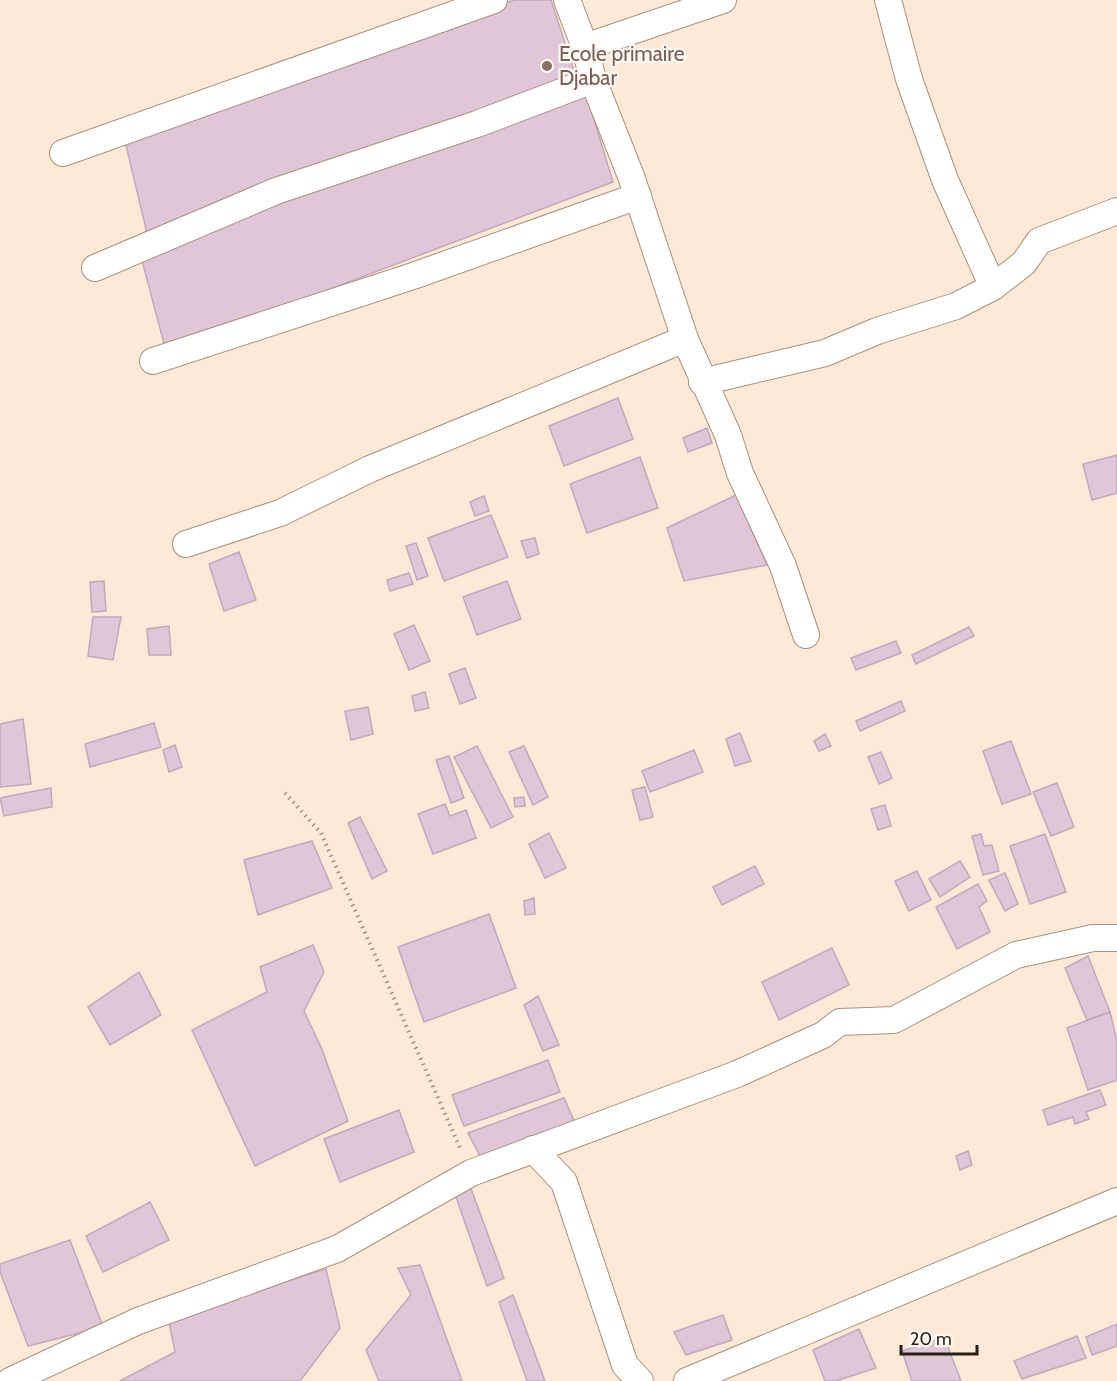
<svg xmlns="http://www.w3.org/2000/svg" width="1117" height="1381" font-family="Cabin,sans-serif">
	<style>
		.building { fill: #e1c5d8; stroke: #c3a8bb; stroke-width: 1.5 }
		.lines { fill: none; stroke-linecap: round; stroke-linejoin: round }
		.minor-casing { stroke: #a9917c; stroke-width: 28 }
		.path { stroke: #a09083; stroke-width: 4; stroke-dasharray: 1.5 4.5; stroke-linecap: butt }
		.minor { stroke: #fff; stroke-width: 26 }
		.education-dot { fill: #8d6e63; stroke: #fef9f4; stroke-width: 2 }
		.labels { text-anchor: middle; stroke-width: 4.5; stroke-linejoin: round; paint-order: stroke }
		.education-label { font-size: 21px; fill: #785e54; stroke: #fef9f4; text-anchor: start }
	</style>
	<rect width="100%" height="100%" fill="#fee8d7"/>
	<g class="building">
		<path d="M514 0H551L577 80 147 233 124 137Z"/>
		<path d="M585 90 613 182 166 351 140 253Z"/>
		<path d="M618 398 633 439 564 466 549 426Z"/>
		<path d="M707 428 712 443 688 452 683 438Z"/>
		<path d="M1117 455V493L1092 500 1083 464Z"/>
		<path d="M640 457 658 508 587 533 570 484Z"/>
		<path d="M736 495 767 565 684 581 667 528Z"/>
		<path d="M484 496 489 511 475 516 470 502Z"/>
		<path d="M491 515 508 557 444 581 428 538Z"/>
		<path d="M535 538 539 554 527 558 521 541Z"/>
		<path d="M416 543 428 576 417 580 406 546Z"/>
		<path d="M239 552 256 600 224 611 209 564Z"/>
		<path d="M409 573 413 584 390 591 387 580Z"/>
		<path d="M104 581 106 611 92 612 90 582Z"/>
		<path d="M507 581 521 619 477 635 463 597Z"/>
		<path d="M93 617H121L113 660 88 656Z"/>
		<path d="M414 625 430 661 409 670 394 634Z"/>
		<path d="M169 626 171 655H149L147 629Z"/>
		<path d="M969 627 974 636 916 664 912 655Z"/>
		<path d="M896 641 901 653 856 670 851 658Z"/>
		<path d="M465 668 476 698 460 704 449 674Z"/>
		<path d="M425 692 429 708 415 711 412 696Z"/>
		<path d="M901 701 905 711 860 731 856 721Z"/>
		<path d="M368 707 373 734 351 740 345 711Z"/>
		<path d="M23 719 31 784 0 787V724Z"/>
		<path d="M154 723 161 747 90 767 85 744Z"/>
		<path d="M740 733 751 761 735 766 726 739Z"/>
		<path d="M825 734 831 746 819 751 814 741Z"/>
		<path d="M1011 741 1031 794 1002 804 983 751Z"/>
		<path d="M175 745 182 767 169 772 163 750Z"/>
		<path d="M477 746 513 817 491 828 454 757Z"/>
		<path d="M524 746 548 797 533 805 509 752Z"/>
		<path d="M694 750 703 772 650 792 642 771Z"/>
		<path d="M881 752 892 778 879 784 868 757Z"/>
		<path d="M449 756 464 798 451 803 436 760Z"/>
		<path d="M1057 783 1074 827 1051 836 1033 792Z"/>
		<path d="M645 787 653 817 640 820 632 790Z"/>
		<path d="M51 788 52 807 4 816 0 798Z"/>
		<path d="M524 797 525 806 515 807 514 798Z"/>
		<path d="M445 804 450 816 466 810 476 838 433 854 418 814Z"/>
		<path d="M885 805 891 826 878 830 871 809Z"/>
		<path d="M360 817 387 871 372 879 348 823Z"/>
		<path d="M549 833 566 868 545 878 529 844Z"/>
		<path d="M981 834 984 846 992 845 999 871 983 875 972 836Z"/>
		<path d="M1045 834 1066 892 1030 904 1010 846Z"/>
		<path d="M312 841 332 888 258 915 244 860Z"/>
		<path d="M960 861 970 877 940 897 929 879Z"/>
		<path d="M755 866 764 884 722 905 713 887Z"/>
		<path d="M917 871 931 900 909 911 895 881Z"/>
		<path d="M1005 873 1018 904 1005 911 989 880Z"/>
		<path d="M978 884 987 901 979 907 990 932 957 949 936 907Z"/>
		<path d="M534 898 535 914 525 915 524 901Z"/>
		<path d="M489 914 516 988 424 1022 398 947Z"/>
		<path d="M313 945 324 972 304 1011 321 1047 348 1121 255 1166 192 1030 267 992 260 967Z"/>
		<path d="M832 948 849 985 779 1020 762 982Z"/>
		<path d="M1088 956 1110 1012 1087 1020 1065 968Z"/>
		<path d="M139 972 161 1015 110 1045 88 1007Z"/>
		<path d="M538 996 559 1045 543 1051 524 1005Z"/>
		<path d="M1110 1012 1117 1041V1080L1088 1090 1067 1028Z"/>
		<path d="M548 1060 560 1092 464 1126 452 1095Z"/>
		<path d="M1100 1090 1106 1105 1086 1112 1089 1119 1075 1124 1073 1117 1048 1125 1043 1110Z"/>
		<path d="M564 1098 576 1125 482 1160 468 1133Z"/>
		<path d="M399 1110 414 1152 340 1182 324 1139Z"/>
		<path d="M968 1151 972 1165 960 1170 956 1156Z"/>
		<path d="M470 1186 504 1278 487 1286 454 1191Z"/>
		<path d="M150 1202 169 1240 103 1272 86 1236Z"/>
		<path d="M70 1240 103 1327 28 1346 0 1272V1264Z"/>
		<path d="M420 1265 462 1381H379L366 1350 411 1295 398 1268Z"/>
		<path d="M326 1269 340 1328 300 1381H120L175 1352 168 1317Z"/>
		<path d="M513 1295 545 1381H527L499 1302Z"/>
		<path d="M723 1315 732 1340 686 1355 674 1332Z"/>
		<path d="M1117 1324V1346L1092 1355 1086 1337Z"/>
		<path d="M859 1329 876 1368 836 1381H825L813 1350Z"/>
		<path d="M1077 1336 1086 1358 1022 1379 1014 1361Z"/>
		<path d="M944 1337 961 1381H912L902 1351Z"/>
	</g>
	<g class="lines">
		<g class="minor-casing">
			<g id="minor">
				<path d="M567 0 585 47 593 80 631 176 685 339 728 435 740 473 783 566 806 635"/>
				<path d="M888 0 909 79 945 180 993 287"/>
				<path d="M585 47 723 0"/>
				<path d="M63 153 494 0"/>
				<path d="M95 268 276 191 477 124 593 80"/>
				<path d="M153 361 413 276 638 196"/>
				<path d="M702 382 825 353 877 331 956 306 993 287 1024 263 1039 241 1117 211"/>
				<path d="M186 544 280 513 370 469 685 339"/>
				<path d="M533 1149 564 1182 625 1365 640 1381"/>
				<path d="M10 1381 138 1321 337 1249 471 1173 737 1074 823 1035 840 1022 894 1020 1016 955 1093 938H1117"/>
				<path d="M687 1381 1117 1201"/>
			</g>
		</g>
		<path class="path" d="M285 793 321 833 461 1150"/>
		<use href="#minor" class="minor"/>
	</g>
	<circle class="education-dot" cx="547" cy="66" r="6"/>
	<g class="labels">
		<g class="education-label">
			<text x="559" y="61">Ecole primaire<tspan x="559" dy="24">Djabar</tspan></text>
		</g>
	</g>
	<path d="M901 1345v9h76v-9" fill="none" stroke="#281f17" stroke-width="3"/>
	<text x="910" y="1345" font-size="18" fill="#281f17" stroke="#fef9f4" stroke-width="4.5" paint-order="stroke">20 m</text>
</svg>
